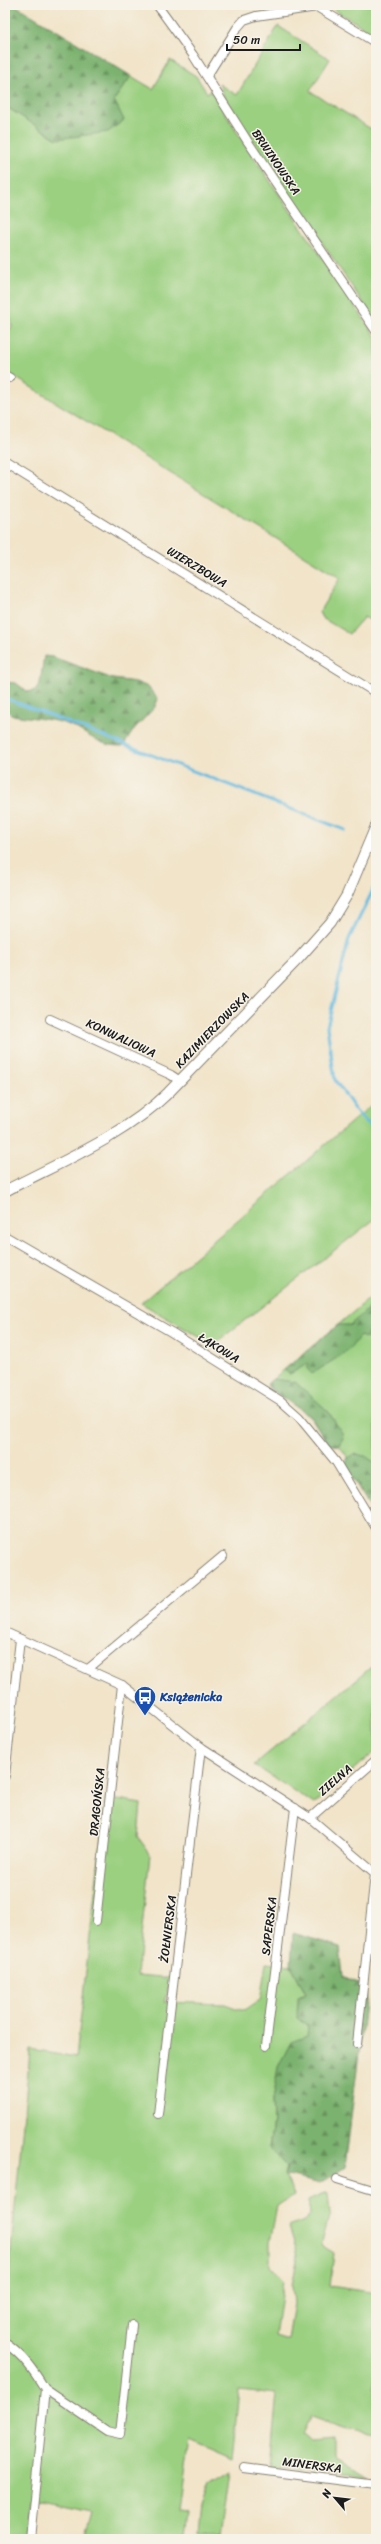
<svg xmlns="http://www.w3.org/2000/svg" width="381" height="2544" font-family="Sriracha,sans-serif">
	<style>
		.grass { fill: #9bd081; stroke: #5c764e }
		.forest { fill: url(#forest-firs); stroke: #4c6746 }
		.lines { fill: none; stroke-linecap: round; stroke-linejoin: round }
		.stream { stroke: #65bbe1; stroke-width: 3 }
		.minor-casing { stroke: #868072; stroke-width: 10 }
		.tertiary-casing { stroke: #868072; stroke-width: 12 }
		.minor { stroke: #fff; stroke-width: 8 }
		.tertiary { stroke: #fff; stroke-width: 10 }
		.labels { text-anchor: middle; stroke-width: 3; stroke-linejoin: round; paint-order: stroke }
		.street-label { font-size: 12px; fill: #1c1c1c; stroke: #f7f3e8 }
		.transit-label { font-size: 12px; font-weight: bold; fill: #164399; stroke: #f7f3e8; text-anchor: start }
	</style>
	<defs>
		<pattern id="forest-firs" width="22" height="20" patternUnits="userSpaceOnUse"><rect width="22" height="20" fill="#7cb26f"/><path d="M5 1l3.5 6h-7zM16 11l3.5 6h-7z" fill="#65905a"/></pattern>
	</defs>
	<rect width="100%" height="100%" fill="#f7f3e8"/>
	<filter id="ink" filterUnits="userSpaceOnUse"><feTurbulence type="fractalNoise" baseFrequency=".025" numOctaves="2"/><feDisplacementMap in="SourceGraphic" scale="8" xChannelSelector="R" yChannelSelector="G"/><feConvolveMatrix kernelMatrix="1 2 1 2 8 2 1 2 1" color-interpolation-filters="sRGB"/></filter>
	<filter id="wash" filterUnits="userSpaceOnUse"><feTurbulence type="fractalNoise" baseFrequency=".012" numOctaves="4" result="noise"/><feDisplacementMap in="SourceGraphic" scale="16" xChannelSelector="R" yChannelSelector="G"/><feGaussianBlur stdDeviation="0.9" result="paint"/><feColorMatrix in="noise" values="0 0 0 0 0 0 0 0 0 0 0 0 0 0 0 0 0 1.4 0 .05"/><feComposite in="paint" operator="in"/></filter>
	<g filter="url(#wash)">
		<rect width="100%" height="100%" fill="#f1e4c9"/>
		<g class="grass">
			<path d="M327 5H376V24L371 32Z"/>
			<path d="M278 26 330 59 310 91 376 132V322L225 99 219 84 237 95Z"/>
			<path d="M170 60 196 76 207 93 211 90 238 134 376 337V443L371 451C373 457 376 463 376 470 377 482 372 506 376 514V623L364 617 349 634 322 618 319 612 340 578 5 371V333L12 327 5 299V106L57 139 114 100 131 76 153 89Z"/>
			<path d="M376 1101V1218L213 1345 141 1303Z"/>
			<path d="M376 1293V1510L372 1509 345 1465 348 1458 339 1445H329L311 1417 269 1388 267 1384Z"/>
			<path d="M376 1663V1751L314 1804 254 1765Z"/>
			<path d="M106 1798 141 1804 138 1837 150 1854 137 1975 172 1978 164 2002 225 2004 244 2011 260 2000 266 1963 291 1965 306 1994 309 2040 272 2100 273 2122 269 2148 287 2167 285 2175 294 2195 277 2206 270 2242V2266L283 2281 275 2336 288 2340 294 2303 292 2286 298 2255 289 2227 304 2221 310 2214 308 2201 328 2193 330 2214 321 2245 334 2253 330 2286 376 2293 375 2433 344 2428 311 2416 302 2435 310 2442 334 2440V2457L368 2475 270 2464 277 2394 239 2390 232 2458 190 2440 180 2513 188 2516 185 2539H84L92 2512 31 2500 26 2539H5V2312L30 2050 76 2057Z"/>
			<path d="M230 2471 221 2539H198L201 2507 209 2484Z"/>
		</g>
		<g class="forest">
			<path d="M5 5H15L131 76 114 100 124 120 108 132 57 139 5 106Z"/>
			<path d="M44 656 53 657 113 679 136 682 148 687 158 699 155 707 135 728 123 746C96 747 86 730 64 723 46 718 29 718 12 715L5 708V682L16 683 28 692 36 690 40 683Z"/>
			<path d="M376 1302V1325L372 1327 376 1330V1342L360 1336 349 1350 312 1374 307 1369 309 1363 290 1374 284 1370 338 1325H350Z"/>
			<path d="M273 1379 295 1382 328 1411 342 1433 343 1438 339 1445H329L311 1417 268 1387 267 1384Z"/>
			<path d="M355 1454 365 1456 376 1463V1484L367 1502 345 1465 348 1458Z"/>
			<path d="M293 1933 340 1947 343 1976 367 1987 345 2167 320 2184 285 2175 287 2167 269 2148 273 2122 272 2100 278 2067 291 2042 307 2036 308 2025 297 2018 298 1997 306 1994 291 1965Z"/>
		</g>
		<g class="lines">
			<g class="stream">
				<path d="M5 698 345 830"/>
				<path d="M376 884 349 939 327 1027 335 1080 357 1112 376 1132"/>
			</g>
		</g>
	</g>
	<g filter="url(#ink)">
		<g class="lines">
			<g class="minor-casing">
				<g id="minor">
					<path d="M157 5 193 55 248 142 376 331"/>
					<path d="M207 76 237 28 244 20 256 16 317 7 376 43"/>
					<path d="M5 375 10 378"/>
					<path d="M5 463 376 693"/>
					<path d="M50 1019 171 1075 180 1081"/>
					<path d="M5 1236 171 1332 281 1401 299 1417 336 1462 376 1528"/>
					<path d="M5 1632 122 1685 201 1747 310 1818 376 1874"/>
					<path d="M88 1669 223 1556"/>
					<path d="M5 1776 20 1639"/>
					<path d="M310 1818 376 1760"/>
					<path d="M96 1921 122 1685"/>
					<path d="M357 2044 375 1874"/>
					<path d="M266 2046 295 1808"/>
					<path d="M158 2114 201 1747"/>
					<path d="M337 2179 376 2191"/>
					<path d="M5 2343C23 2355 34 2371 45 2389"/>
					<path d="M244 2468 376 2485"/>
					<path d="M30 2539 45 2389 107 2431 120 2434 132 2325"/>
				</g>
			</g>
			<g class="tertiary-casing">
				<path id="tertiary" d="M5 1191C60 1162 123 1137 168 1093L299 958 330 923 347 895 376 826"/>
			</g>
			<use href="#minor" class="minor"/>
			<use href="#tertiary" class="tertiary"/>
		</g>
	</g>
	<defs>
		<g id="bus-pin" transform="scale(1.15)"><path d="M0 17L-7.5 6A9.5 9.5 0 1 1 7.5 6Z" fill="#1a4fb4" stroke="#f7f3e8"/><path d="M-5-6H5V4H4V6H2V4H-2V6H-4V4H-5ZM-3.5-4V0h7V-4ZM-3.5 1.2v1.5H-2V1.2ZM2 1.2v1.5H3.5V1.2Z" fill="#fff"/></g>
	</defs>
	<g fill-rule="evenodd">
		<use href="#bus-pin" x="145" y="1697"/>
	</g>
	<g class="labels">
		<g class="street-label">
			<text transform="translate(276 162) rotate(56)" y="4">BRWINOWSKA</text>
			<text transform="translate(197 567) rotate(31)" y="4">WIERZBOWA</text>
			<text transform="translate(212 1030) rotate(-46)" y="4">KAZIMIERZOWSKA</text>
			<text transform="translate(121 1038) rotate(25)" y="4">KONWALIOWA</text>
			<text transform="translate(219 1348) rotate(32)" y="4">ŁĄKOWA</text>
			<text transform="translate(335 1780) rotate(-41)" y="4">ZIELNA</text>
			<text transform="translate(97 1802) rotate(-84)" y="4">DRAGOŃSKA</text>
			<text transform="translate(269 1926) rotate(-83)" y="4">SAPERSKA</text>
			<text transform="translate(168 1929) rotate(-83)" y="4">ŻOŁNIERSKA</text>
			<text transform="translate(312 2465) rotate(7)" y="4">MINERSKA</text>
		</g>
		<g class="transit-label">
			<text x="160" y="1701">Książenicka</text>
		</g>
	</g>
	<rect width="381" height="2544" fill="none" stroke="#f7f3e8" stroke-width="20"/>
	<g transform="translate(335 2498) rotate(298)" stroke="#f7f3e8" stroke-width="3" paint-order="stroke">
	<path d="M0-3L7 15L0 10L-7 15Z" fill="#1c1c1c"/>
	<text y="-6" font-size="11" font-weight="bold" text-anchor="middle" fill="#1c1c1c">N</text>
	</g>
	<path d="M227 44v6h73v-6" fill="none" stroke="#1c1c1c" stroke-width="2"/>
	<text x="233" y="44" font-size="12" fill="#1c1c1c" stroke="#f7f3e8" stroke-width="3" paint-order="stroke">50 m</text>
</svg>
